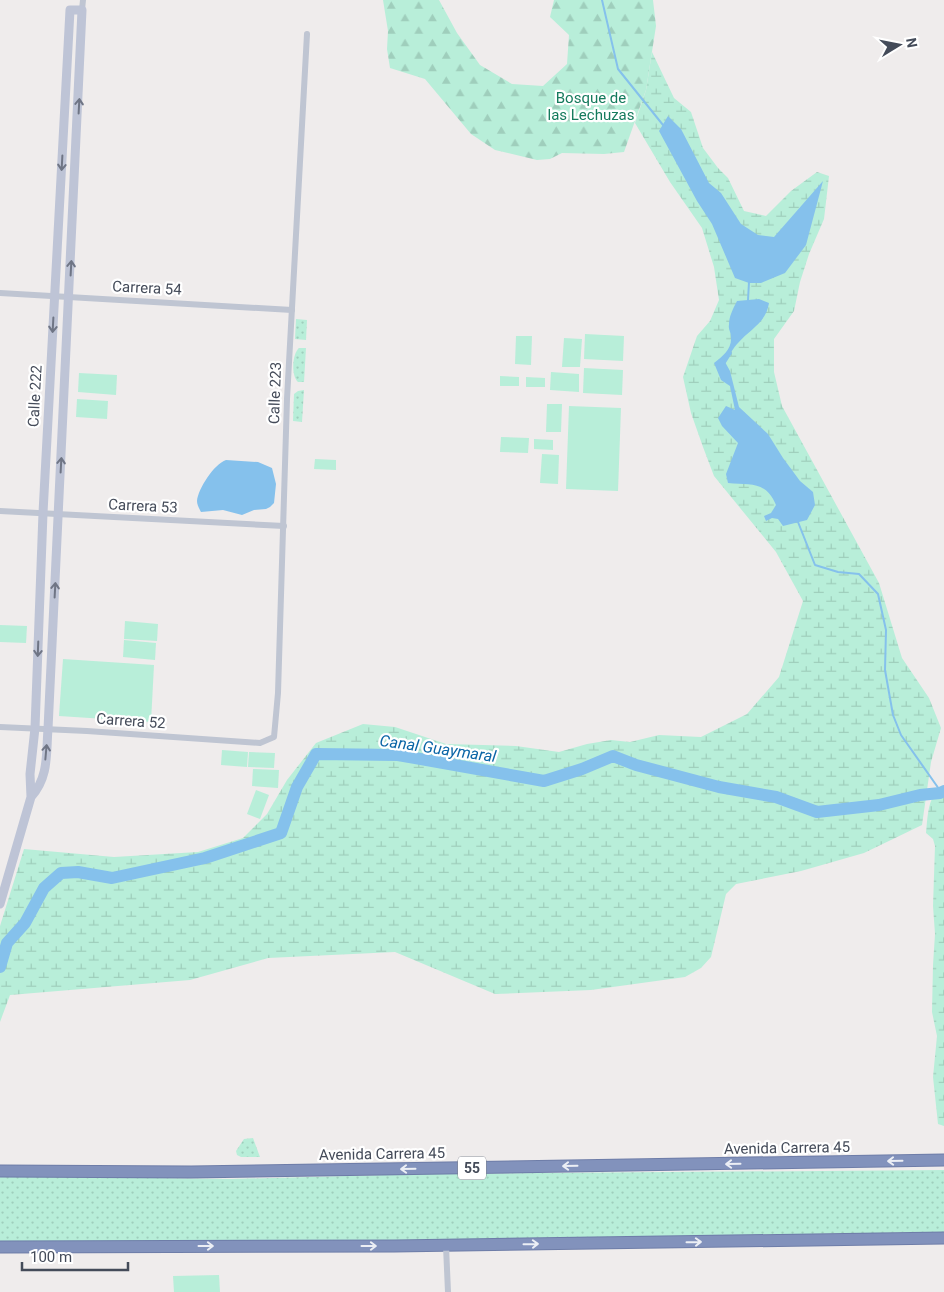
<svg xmlns="http://www.w3.org/2000/svg" width="944" height="1292" font-family="Roboto,sans-serif">
	<style>
		.grass { fill: url(#grass-dots) }
		.forest { fill: url(#forest-firs) }
		.wetland { fill: url(#wetland-marsh) }
		.pitch { fill: #b8eed9 }
		.water { fill: #85c1ec }
		.lines { fill: none; stroke-linecap: round; stroke-linejoin: round }
		.stream { stroke: #85c1ec; stroke-width: 2 }
		.river { stroke: #85c1ec; stroke-width: 12 }
		.highway-casing { stroke: #6e7da8; stroke-width: 13 }
		.street { stroke: #bfc5d2; stroke-width: 6 }
		.secondary { stroke: #bec4d6; stroke-width: 9 }
		.highway { stroke: #8292bc; stroke-width: 11 }
		.oneway { stroke: #6f7585 }
		.oneway2 { stroke: #eceff5 }
		.labels { text-anchor: middle; stroke-width: 4.5; stroke-linejoin: round; paint-order: stroke }
		.shield { fill: #fff; stroke: #7c818b; stroke-width: 1 }
		.shield-label { font-size: 14px; font-weight: bold; fill: #444b59 }
		.park-label { font-size: 15px; fill: #157b5d; stroke: #fff }
		.street-label { font-size: 15px; fill: #444b59; stroke: #fff }
		.water-label { font-size: 16px; font-style: italic; fill: #0a65a6; stroke: #fff }
	</style>
	<defs>
		<pattern id="grass-dots" width="8" height="8" patternUnits="userSpaceOnUse" patternTransform="scale(1.25)"><rect width="8" height="8" fill="#b8eed9"/><path d="M2 2h.1M6 6h.1" fill="none" stroke="#9fcebc" stroke-width="1.8" stroke-linecap="round"/></pattern>
		<pattern id="forest-firs" width="22" height="20" patternUnits="userSpaceOnUse" patternTransform="scale(1.25)"><rect width="22" height="20" fill="#b8eed9"/><path d="M5 1l3.5 6h-7zM16 11l3.5 6h-7z" fill="#9fcebc"/></pattern>
		<pattern id="wetland-marsh" width="20" height="14" patternUnits="userSpaceOnUse" patternTransform="scale(1.25)"><rect width="20" height="14" fill="#b8eed9"/><path d="M1 5h8M5 5V1M11 12h8M15 12V8" fill="none" stroke="#9fcebc"/></pattern>
	</defs>
	<rect width="100%" height="100%" fill="#efecec"/>
	<g class="grass">
		<path d="M296 319 307 320 306 340 295 339Z"/>
		<path d="M299 348H306L304 382H298C291 376 292 354 299 348Z"/>
		<path d="M304 390 302 422 293 421 294 394 298 391Z"/>
		<path d="M253 1138 260 1157H241L237 1155 236 1151 244 1139Z"/>
		<path d="M944 1170V1232L436 1240 228 1242 0 1241V1176L231 1179 420 1174Z"/>
	</g>
	<path class="forest" d="M383 0H439L457 33 480 65 512 84 543 86 567 64 569 35 550 17 554 0H653L656 26 646 90 624 152 604 154 562 153 550 159 537 160 495 150 471 134 425 79 390 68 387 49 388 31Z"/>
	<g class="wetland">
		<path d="M652 52 674 98 691 112 703 148 718 168 728 178 744 211 766 216 791 191 817 172 829 176 824 219 809 254 800 282 794 311 774 339V372L782 406 879 583 902 658 929 698 941 728 931 762 922 825 864 853 801 871 736 884 726 894 711 957 701 968 685 977 591 990 495 994 395 952 268 958 190 980 10 995 0 1022V926L24 849 114 857 198 852 243 838 267 814 287 780 316 743 363 724 395 727 446 744 516 746 559 752 587 744 611 740 630 742 659 735 701 737 747 714 779 677 803 601 776 552 714 476 703 447 691 413 683 377 697 336 710 321 719 300 714 267 702 228 670 182 635 123 646 90Z"/>
		<path d="M944 786V1126L938 1124 933 1077 937 1036 932 1012 933 965 935 934 933 906 935 846 933 839 926 833C928 816 927 795 944 786Z"/>
	</g>
	<g class="pitch">
		<path d="M585 334 624 336 623 361 584 359Z"/>
		<path d="M516 336H532L531 365 515 364Z"/>
		<path d="M564 338 582 339 580 367H562Z"/>
		<path d="M584 368 623 370 622 395 583 393Z"/>
		<path d="M551 372 579 374V392L550 390Z"/>
		<path d="M79 373 117 375 116 395 78 392Z"/>
		<path d="M500 376 519 377V386H500Z"/>
		<path d="M526 377 545 378V387H526Z"/>
		<path d="M77 399 108 401 107 419 76 417Z"/>
		<path d="M547 404H562L561 432H546Z"/>
		<path d="M569 406 621 408 618 491 566 489Z"/>
		<path d="M501 437 529 438 528 453 500 452Z"/>
		<path d="M534 439 553 440V450L534 449Z"/>
		<path d="M542 454 559 455 558 484 540 483Z"/>
		<path d="M315 459 336 460V470L314 469Z"/>
		<path d="M125 621 158 624 157 641 124 639Z"/>
		<path d="M0 625 27 626 26 643 0 642Z"/>
		<path d="M124 640 156 643 155 660 123 657Z"/>
		<path d="M63 659 154 665 151 722 59 716Z"/>
		<path d="M222 750 248 752 247 767 221 765Z"/>
		<path d="M249 752 275 753 274 768 248 767Z"/>
		<path d="M253 769 279 770 278 788 252 786Z"/>
		<path d="M256 790 269 795 260 819 247 814Z"/>
		<path d="M219 1275 220 1292H174L173 1276Z"/>
	</g>
	<g class="water">
		<path d="M668 116 681 129 709 183 721 193 741 224 758 235 774 237 823 181 806 245 785 273 761 283H749L735 278 712 224 697 201 659 131Z"/>
		<path d="M759 299 769 303C766 323 750 329 738 343 733 348 729 356 725 362L730 371 739 407 768 434 783 458 800 481 813 492 815 505 807 520 783 526 778 519 772 518 766 521 764 516 771 513 776 505C766 481 751 485 728 483L726 474 738 443 722 426 718 418 726 406 735 410 730 386 721 380 714 363C723 356 732 349 731 337 731 332 728 329 729 325 729 316 733 309 737 301Z"/>
		<path d="M226 460 258 462 272 468 276 484 274 503 270 507 266 509 254 510 242 515 223 510 201 512C199 508 197 505 197 501 198 489 214 464 226 460Z"/>
	</g>
	<g class="lines">
		<g class="stream">
			<path d="M602 0 618 69 663 125"/>
			<path d="M748 300 749 282"/>
			<path d="M724 364 731 353"/>
			<path d="M798 522 815 565 838 572 859 574 878 594 886 630 885 670 893 715 901 735 939 789 940 793"/>
		</g>
		<path class="river" d="M0 967 7 943 25 923 44 888 61 873 78 872 112 878 205 858 281 833 297 787 316 754 398 755 544 781 582 769 613 756 636 765 719 787 776 797 817 812 879 805 920 795 940 793 944 791"/>
		<g class="highway-casing">
			<g id="highway">
				<path d="M0 1171 191 1172 944 1160"/>
				<path d="M0 1247 394 1246 944 1238"/>
			</g>
		</g>
		<g class="street">
			<path d="M82 10 83 0"/>
			<path d="M0 293 292 310"/>
			<path d="M0 511 284 526"/>
			<path d="M0 727 87 731 260 743 274 737 278 693 287 399 307 34"/>
			<path d="M446 1246 448 1292"/>
		</g>
		<path class="secondary" d="M0 904 31 797 30 774 35 728 43 513 70 10H82L48 729C46 754 49 777 31 797"/>
		<use href="#highway" class="highway"/>
	</g>
	<defs><path id="oneway-shaft" d="M-6 0H5M1.5-3L5.5 0L1.5 3" fill="none" stroke-width="1.6" stroke-linecap="round" stroke-linejoin="round" transform="scale(1.25)"/></defs>
	<g class="oneway">
		<use href="#oneway-shaft" transform="translate(79 106) rotate(-87)"/>
		<use href="#oneway-shaft" transform="translate(62 163) rotate(93)"/>
		<use href="#oneway-shaft" transform="translate(71 268) rotate(-87)"/>
		<use href="#oneway-shaft" transform="translate(53 325) rotate(93)"/>
		<use href="#oneway-shaft" transform="translate(61 465) rotate(-87)"/>
		<use href="#oneway-shaft" transform="translate(55 590) rotate(-87)"/>
		<use href="#oneway-shaft" transform="translate(38 649) rotate(92)"/>
		<use href="#oneway-shaft" transform="translate(46 752) rotate(-85)"/>
	</g>
	<g class="oneway2">
		<use href="#oneway-shaft" transform="translate(895 1161) rotate(179)"/>
		<use href="#oneway-shaft" transform="translate(733 1164) rotate(179)"/>
		<use href="#oneway-shaft" transform="translate(570 1166) rotate(179)"/>
		<use href="#oneway-shaft" transform="translate(408 1169) rotate(179)"/>
		<use href="#oneway-shaft" transform="translate(694 1242) rotate(-1)"/>
		<use href="#oneway-shaft" transform="translate(531 1244) rotate(-1)"/>
		<use href="#oneway-shaft" transform="translate(206 1246)"/>
		<use href="#oneway-shaft" transform="translate(369 1246)"/>
	</g>
	<g class="labels">
		<rect class="shield" x="458" y="1156.5" width="28" height="23" rx="4"/>
		<g class="shield-label">
			<text x="472" y="1173">55</text>
		</g>
		<g class="park-label">
			<text x="591" y="103">Bosque de<tspan x="591" dy="17">las Lechuzas</tspan></text>
		</g>
		<g class="street-label">
			<text transform="translate(147 288) rotate(3)" y="5">Carrera 54</text>
			<text transform="translate(275 393) rotate(-88)" y="5">Calle 223</text>
			<text transform="translate(35 396) rotate(-87)" y="5">Calle 222</text>
			<text transform="translate(143 506) rotate(3)" y="5">Carrera 53</text>
			<text transform="translate(131 721) rotate(4)" y="5">Carrera 52</text>
			<text transform="translate(787 1148) rotate(-1)" y="5">Avenida Carrera 45</text>
			<text transform="translate(382 1154) rotate(-1)" y="5">Avenida Carrera 45</text>
		</g>
		<g class="water-label">
			<text transform="translate(438 748) rotate(8)" y="6">Canal Guaymaral</text>
		</g>
	</g>
	<g transform="translate(899 45) rotate(80)" stroke="#ffffff" stroke-width="4" paint-order="stroke">
	<path d="M0-4L9 19L0 12L-9 19Z" fill="#444b59"/>
	<text y="-8" font-size="14" font-weight="bold" text-anchor="middle" fill="#444b59">N</text>
	</g>
	<path d="M22 1262v8h106v-8" fill="none" stroke="#444b59" stroke-width="2.5"/>
	<text x="30" y="1262" font-size="15" fill="#444b59" stroke="#ffffff" stroke-width="4" paint-order="stroke">100 m</text>
</svg>
